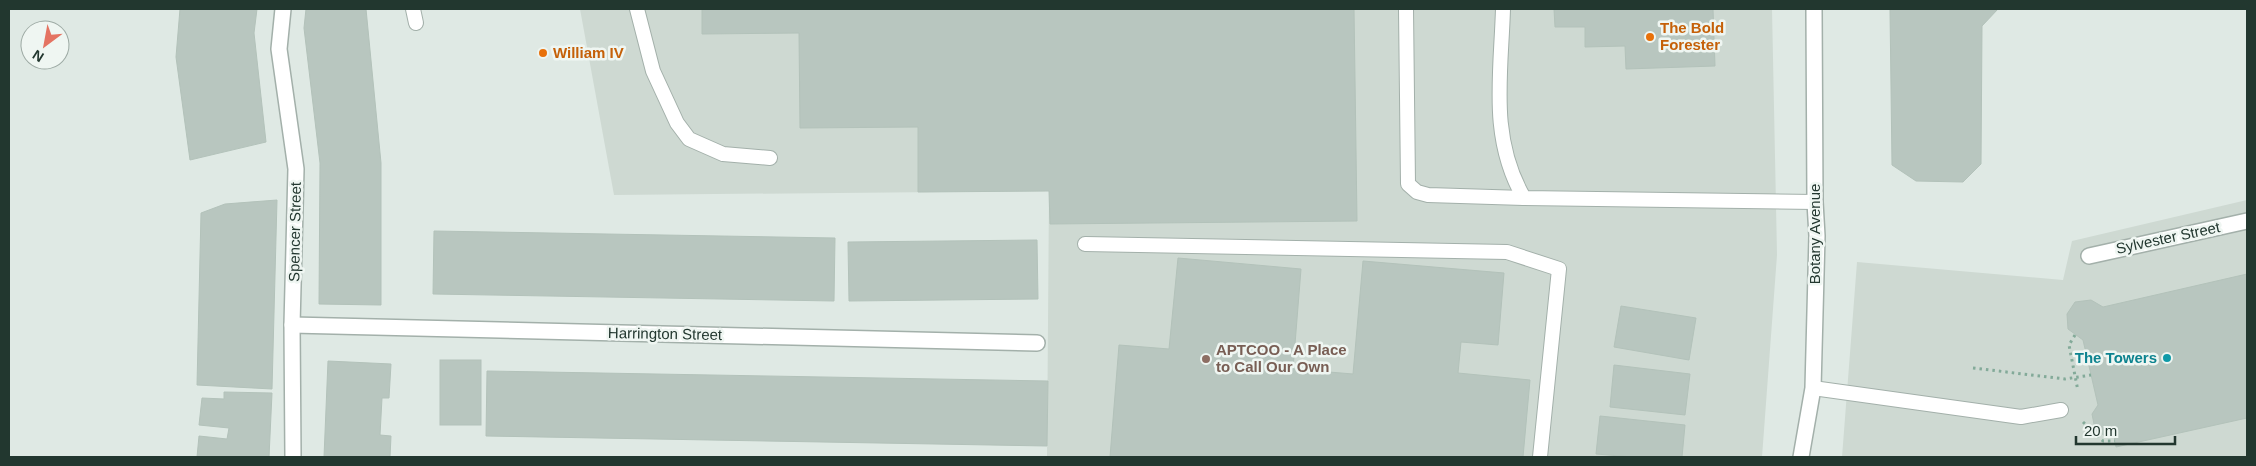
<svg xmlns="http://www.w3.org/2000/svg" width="2256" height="466" font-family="Arial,sans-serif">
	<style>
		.built { fill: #ced9d2 }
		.building { fill: #b8c6bf; stroke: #b3c2ba }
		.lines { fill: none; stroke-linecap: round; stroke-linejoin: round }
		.service-casing { stroke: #a3b0aa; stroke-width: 16 }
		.minor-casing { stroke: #a3b0aa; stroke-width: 18 }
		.path { stroke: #83aa99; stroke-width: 3; stroke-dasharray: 2.5 4; stroke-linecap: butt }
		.service { stroke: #fff; stroke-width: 14 }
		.minor { stroke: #fff; stroke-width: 15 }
		.food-dot { fill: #e8710a; stroke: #eff6f2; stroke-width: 2 }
		.culture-dot { fill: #0f9aa8; stroke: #eff6f2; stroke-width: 2 }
		.education-dot { fill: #8d6e63; stroke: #eff6f2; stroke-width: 2 }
		.labels { text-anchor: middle; stroke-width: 5; stroke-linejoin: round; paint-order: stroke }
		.food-label { font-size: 15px; font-weight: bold; fill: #c56008; stroke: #eff6f2; text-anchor: start }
		.street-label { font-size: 15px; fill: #22372f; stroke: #eff6f2 }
		.education-label { font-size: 15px; font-weight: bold; fill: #785e54; stroke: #eff6f2; text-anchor: start }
		.culture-label { font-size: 15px; font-weight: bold; fill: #0d838f; stroke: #eff6f2; text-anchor: end }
	</style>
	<rect width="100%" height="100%" fill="#dfe9e4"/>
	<g class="built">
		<path d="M580 9H1772L1777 255 1762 457H1047L1049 191 614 195Z"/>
		<path d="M2247 200V457H1842L1857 262 2063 280 2072 241Z"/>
	</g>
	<g class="building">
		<path d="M180 9H257L254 33 266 142 190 160 176 57Z"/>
		<path d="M306 9H366L381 163V305L319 304 320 163 304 28Z"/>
		<path d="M702 9H1354L1357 221 1050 224 1049 191 918 192V127L800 128 799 33 702 34Z"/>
		<path d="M1554 9H1713L1715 66 1626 69 1625 46 1585 47V27H1555Z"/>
		<path d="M1890 9H1998L1982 26 1981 164 1963 182 1916 181 1892 165Z"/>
		<path d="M277 200 272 389 197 385 201 213 225 204Z"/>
		<path d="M434 231 835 238 834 301 433 294Z"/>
		<path d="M1037 240 1038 299 849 301 848 242Z"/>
		<path d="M1178 258 1301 269 1293 369 1353 374 1363 261 1504 273 1498 345 1461 342 1458 373 1530 380 1523 457H1110L1119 345 1169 349Z"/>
		<path d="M2247 274V418L2116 447 2114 435 2105 436 2095 429 2092 414 2098 405 2083 340 2068 329 2067 314 2075 302 2091 300 2103 307Z"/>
		<path d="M1621 306 1696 318 1689 360 1614 347Z"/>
		<rect x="440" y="360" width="41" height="65"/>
		<path d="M328 361 391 364 389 398H382L380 435 391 436 390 457H324Z"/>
		<path d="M1614 365 1690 374 1685 415 1610 407Z"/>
		<path d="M487 371 1048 381 1047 446 486 436Z"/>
		<path d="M224 392 272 393 269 457H197L199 436 227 439 229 428 199 425 202 398 224 399Z"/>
		<path d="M1600 416 1685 425 1682 457H1632L1596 454Z"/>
	</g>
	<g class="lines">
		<g class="service-casing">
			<g id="service">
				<path d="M413 9 416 23"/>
				<path d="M637 9 653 71 677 123 689 139 723 154 770 158"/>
				<path d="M1406 9 1408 184 1417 192 1428 195 1524 198"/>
				<path d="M1503 9C1501 75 1489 138 1524 198L1815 202"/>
				<path d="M1085 244 1507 252 1559 269 1540 457"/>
				<path d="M1813 388 2021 417 2061 410"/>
			</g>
		</g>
		<g class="minor-casing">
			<g id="minor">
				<path d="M283 9 279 49 296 169 292 325 293 457"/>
				<path d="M2089 256 2247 221"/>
				<path d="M292 325 1037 343"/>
				<path d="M1801 457 1813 388 1817 236 1815 202 1814 9"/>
			</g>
		</g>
		<g class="path">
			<path d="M2075 335 2069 345 2078 391"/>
			<path d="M1973 368 2065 379 2091 375"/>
			<path d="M2083 422 2103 441H2115"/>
		</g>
		<use href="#service" class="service"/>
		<use href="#minor" class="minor"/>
	</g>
	<g class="food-dot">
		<circle cx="1650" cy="37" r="5"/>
		<circle cx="543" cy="53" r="5"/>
	</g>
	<circle class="culture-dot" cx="2167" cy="358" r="5"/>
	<circle class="education-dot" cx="1206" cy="359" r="5"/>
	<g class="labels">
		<g class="food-label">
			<text x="1660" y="33">The Bold<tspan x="1660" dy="17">Forester</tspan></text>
			<text x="553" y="58">William IV</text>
		</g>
		<g class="street-label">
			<text transform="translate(295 232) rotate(-89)" y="5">Spencer Street</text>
			<text transform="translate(1815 234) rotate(-90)" y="5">Botany Avenue</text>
			<text transform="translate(2168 238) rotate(-12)" y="5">Sylvester Street</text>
			<text transform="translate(665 334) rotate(1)" y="5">Harrington Street</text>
		</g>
		<g class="education-label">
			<text x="1216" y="355">APTCOO - A Place<tspan x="1216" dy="17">to Call Our Own</tspan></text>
		</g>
		<g class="culture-label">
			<text x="2157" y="363">The Towers</text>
		</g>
	</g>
	<rect width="2256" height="466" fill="none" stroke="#22372f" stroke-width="20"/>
	<g transform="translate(45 45) rotate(212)"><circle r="24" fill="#eff6f2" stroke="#9daaa4"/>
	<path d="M0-4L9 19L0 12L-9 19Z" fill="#e47362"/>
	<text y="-8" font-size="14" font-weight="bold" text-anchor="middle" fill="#22372f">N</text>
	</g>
	<path d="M2076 436v8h99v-8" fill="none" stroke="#22372f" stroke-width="2.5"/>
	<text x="2084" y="436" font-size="15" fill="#22372f" stroke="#eff6f2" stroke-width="4" paint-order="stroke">20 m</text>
</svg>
